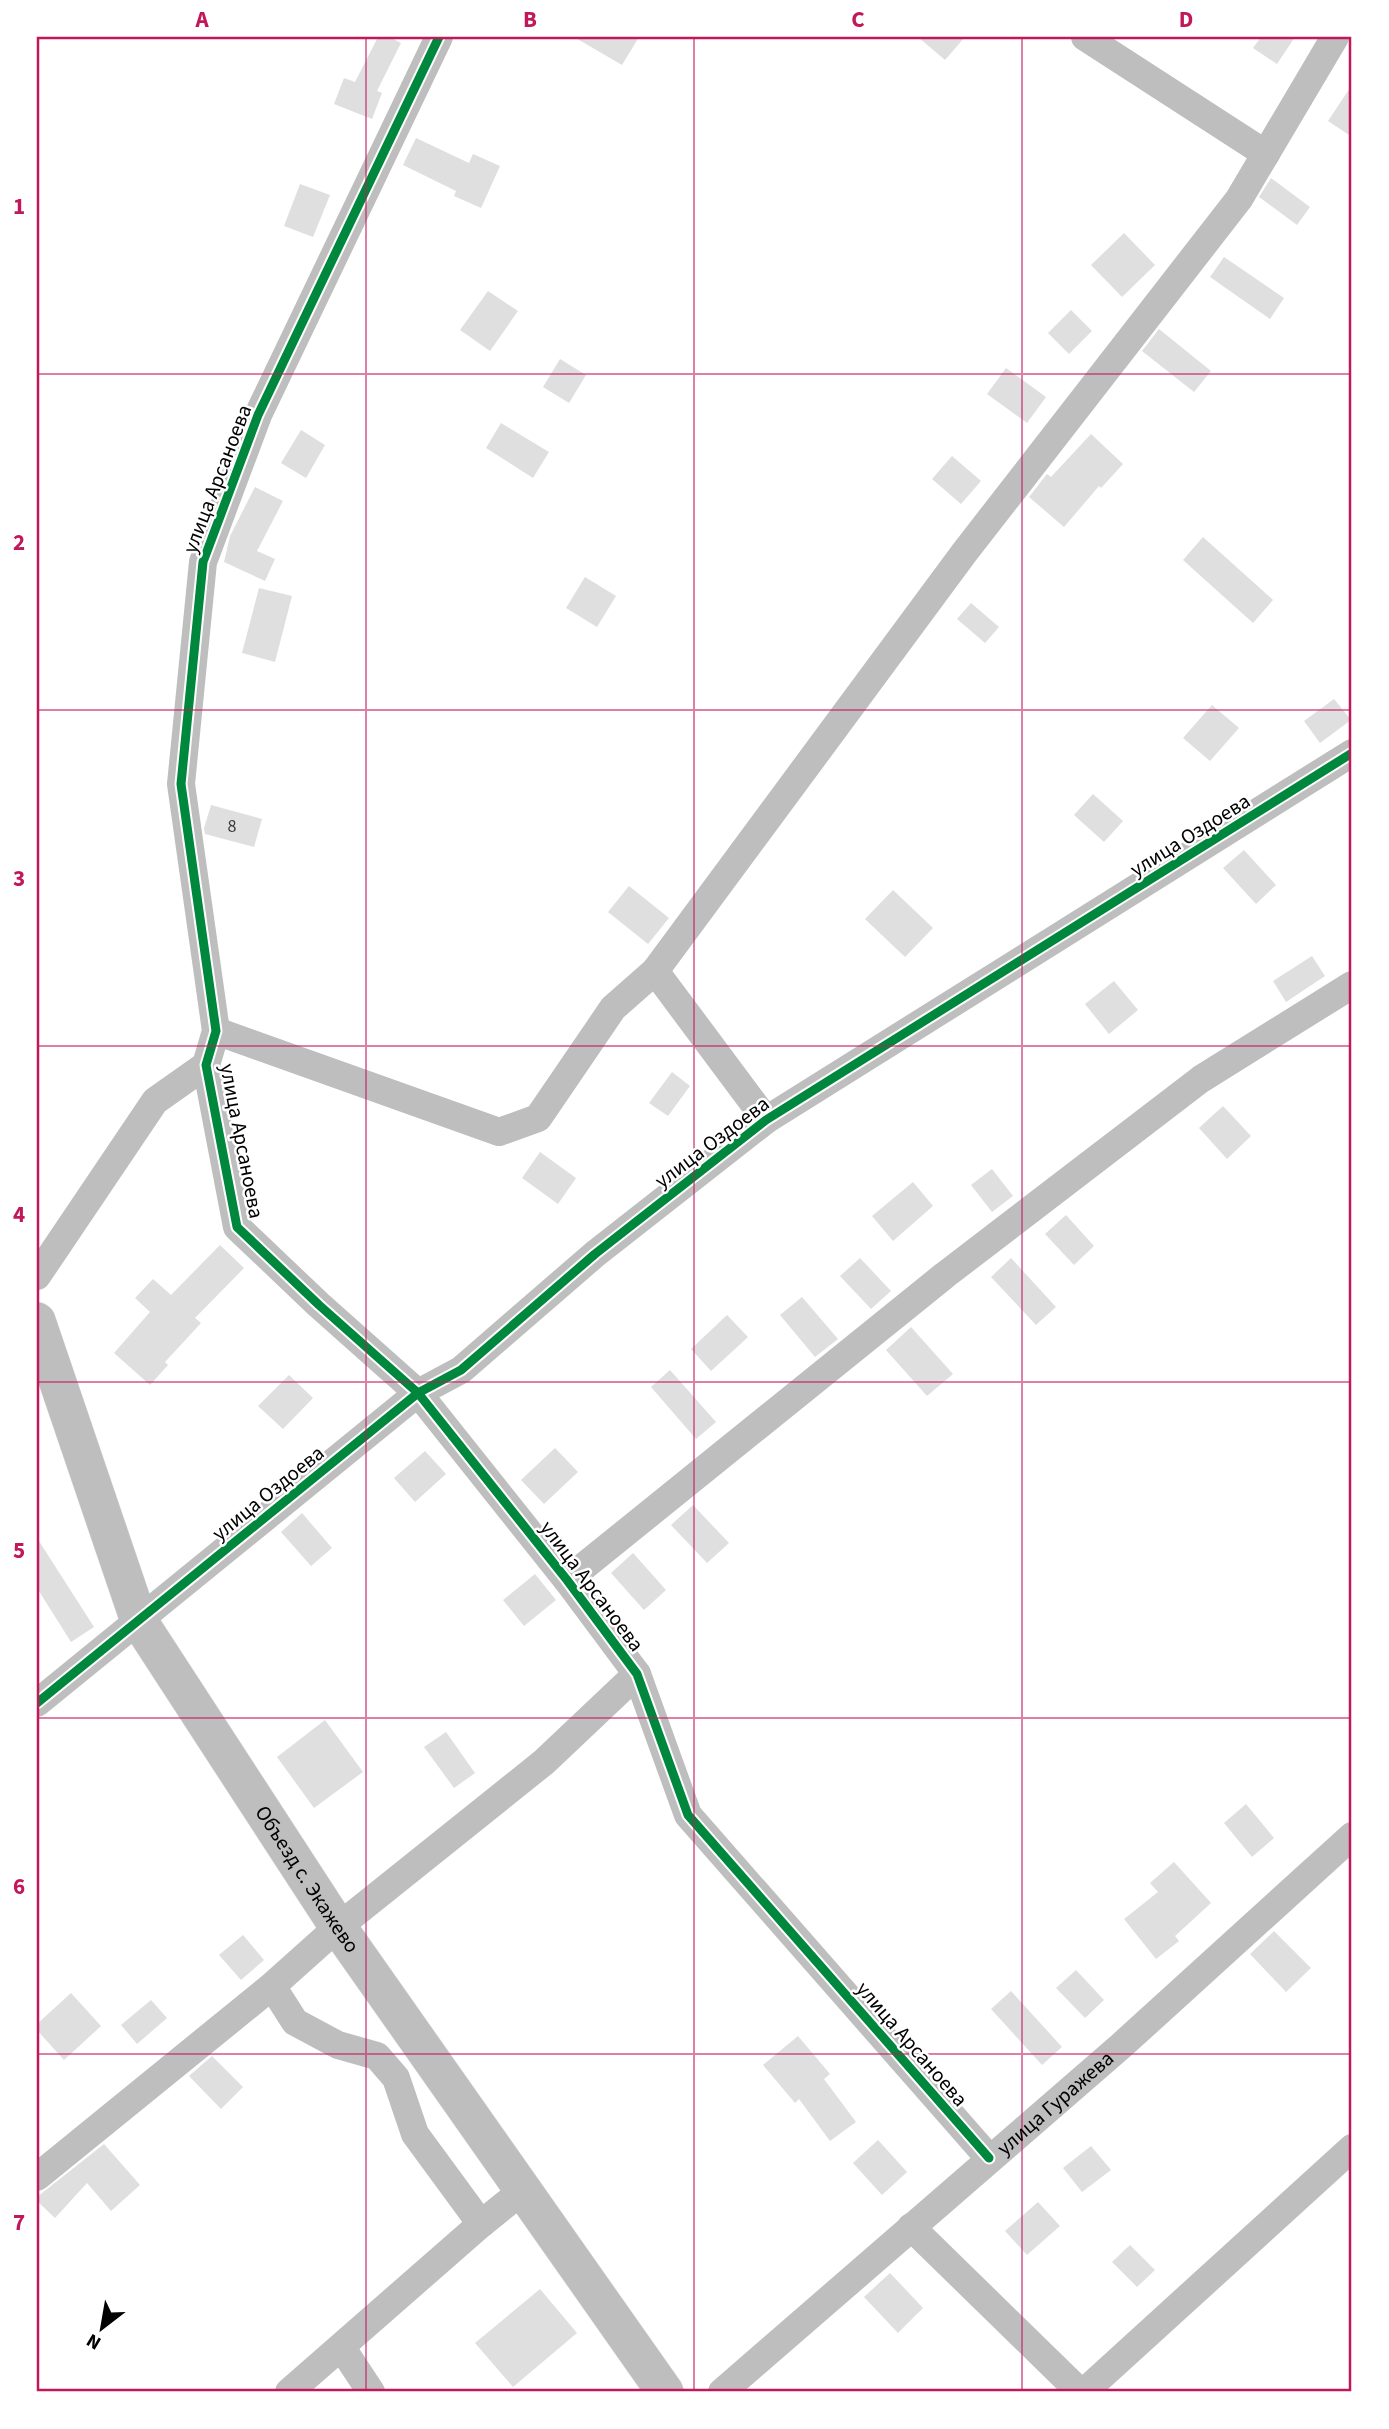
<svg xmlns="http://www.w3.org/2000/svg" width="1389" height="2429" font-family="'Source Sans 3',sans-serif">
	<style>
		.building { fill: #dfdfdf }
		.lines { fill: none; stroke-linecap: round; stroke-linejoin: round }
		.major-casing { stroke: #dbdbdb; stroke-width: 38 }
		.minor { stroke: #bebebe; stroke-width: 28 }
		.major { stroke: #bebebe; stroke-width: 37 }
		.cycleway-casing { stroke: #fff; stroke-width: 13 }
		.cycleway { stroke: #00873e; stroke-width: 9 }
		.grid { fill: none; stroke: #c2185b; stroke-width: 2; stroke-opacity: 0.55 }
		.labels { text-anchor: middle; stroke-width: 5; stroke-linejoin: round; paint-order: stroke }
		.number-label { font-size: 18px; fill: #383838 }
		.street-label { font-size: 21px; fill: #000; stroke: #fff }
		.neatline { fill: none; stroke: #c2185b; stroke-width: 2.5 }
		.grid-label { font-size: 23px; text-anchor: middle; font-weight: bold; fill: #c2185b }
	</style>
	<rect width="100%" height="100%" fill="#fff"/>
	<g class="building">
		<path d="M378 37H390L401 43 377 91 382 93 372 119 334 104 344 78 355 82Z"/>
		<path d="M574 37H639L622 65Z"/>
		<path d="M918 37H965L945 60Z"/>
		<path d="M1261 37H1295L1277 64 1253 48Z"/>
		<path d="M1352 85V137L1328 121Z"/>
		<path d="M416 138 469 163 473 154 500 166 481 208 454 196 456 191 403 165Z"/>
		<path d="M1271 178 1310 207 1297 225 1259 197Z"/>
		<path d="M300 184 330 195 313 237 284 226Z"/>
		<path d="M1124 233 1155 265 1122 297 1091 265Z"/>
		<path d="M1224 257 1284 298 1270 319 1210 277Z"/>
		<path d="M488 291 518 311 490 351 460 330Z"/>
		<path d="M1071 310 1092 331 1069 354 1048 333Z"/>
		<path d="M1159 329 1211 371 1194 392 1142 351Z"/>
		<path d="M560 359 586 375 569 403 543 387Z"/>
		<path d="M1006 368 1046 397 1027 423 987 394Z"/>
		<path d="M501 423 549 452 533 478 486 448Z"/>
		<path d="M301 430 325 445 306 478 281 463Z"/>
		<path d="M1091 434 1123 464 1101 488 1099 486 1064 527 1029 497 1047 474 1051 477Z"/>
		<path d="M952 456 981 481 961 504 932 479Z"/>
		<path d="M255 487 283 501 257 551 275 559 265 581 224 562 230 536Z"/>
		<path d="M1203 537 1273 600 1253 623 1183 560Z"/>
		<path d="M585 577 616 596 597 627 566 608Z"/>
		<path d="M259 588 292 596 275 662 242 653Z"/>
		<path d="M971 603 999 627 985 643 957 619Z"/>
		<path d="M1334 699 1351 720 1320 743 1304 721Z"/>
		<path d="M1212 705 1239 728 1210 761 1183 738Z"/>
		<path d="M1093 794 1123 821 1104 842 1074 815Z"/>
		<path d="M211 805 262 819 254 847 205 834 204 828Z"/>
		<path d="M1244 850 1276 885 1256 904 1223 868Z"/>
		<path d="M629 886 669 918 648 944 608 912Z"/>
		<path d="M893 890 933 928 905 957 865 919Z"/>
		<path d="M1312 956 1325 976 1286 1002 1273 981Z"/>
		<path d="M1114 981 1138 1010 1109 1034 1085 1004Z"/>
		<path d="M672 1072 690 1086 668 1116 649 1103Z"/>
		<path d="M1223 1106 1251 1136 1227 1159 1199 1128Z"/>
		<path d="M540 1152 576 1178 558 1204 522 1178Z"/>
		<path d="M992 1169 1013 1196 992 1212 971 1185Z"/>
		<path d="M913 1182 933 1206 893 1241 872 1216Z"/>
		<path d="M1066 1215 1094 1246 1074 1265 1045 1234Z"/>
		<path d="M220 1245 244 1268 195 1318 201 1323 165 1362 168 1365 150 1385 114 1353 150 1312 135 1298 153 1279 171 1295Z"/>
		<path d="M860 1258 891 1291 871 1309 840 1276Z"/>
		<path d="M1011 1258 1056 1307 1036 1325 991 1277Z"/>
		<path d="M802 1297 838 1339 815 1357 780 1315Z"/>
		<path d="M727 1315 748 1337 711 1371 691 1349Z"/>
		<path d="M911 1327 953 1374 927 1396 886 1350Z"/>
		<path d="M670 1370 716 1422 696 1439 651 1387Z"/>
		<path d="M289 1375 313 1398 283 1429 258 1406Z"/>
		<path d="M555 1448 578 1472 544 1504 521 1480Z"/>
		<path d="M425 1451 446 1474 415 1502 394 1478Z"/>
		<path d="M693 1505 729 1543 707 1563 671 1525Z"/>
		<path d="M302 1513 332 1548 311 1566 281 1532Z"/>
		<path d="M37 1538 94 1627 71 1642 37 1588Z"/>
		<path d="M633 1553 666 1590 644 1610 611 1573Z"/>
		<path d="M535 1574 556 1600 524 1626 503 1600Z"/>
		<path d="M325 1720 363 1772 314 1808 277 1757Z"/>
		<path d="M446 1732 475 1773 454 1788 424 1747Z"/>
		<path d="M1246 1804 1274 1838 1252 1857 1224 1823Z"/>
		<path d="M1174 1862 1211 1903 1175 1936 1179 1941 1156 1959 1124 1919 1158 1892 1150 1883Z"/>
		<path d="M1274 1931 1311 1968 1286 1992 1250 1954Z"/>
		<path d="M243 1935 264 1960 241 1980 219 1955Z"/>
		<path d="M1076 1970 1104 2000 1085 2018 1056 1988Z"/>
		<path d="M1011 1991 1062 2047 1042 2065 991 2009Z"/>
		<path d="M71 1993 101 2026 64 2060 37 2030V2024Z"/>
		<path d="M151 2000 167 2018 137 2044 121 2025Z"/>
		<path d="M798 2036 830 2074 824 2079 856 2122 830 2141 799 2099 795 2103 763 2065Z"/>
		<path d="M212 2056 243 2087 221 2109 189 2076Z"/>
		<path d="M878 2140 907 2172 882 2195 853 2163Z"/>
		<path d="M104 2144 140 2185 111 2211 87 2183 55 2218 37 2201V2197Z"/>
		<path d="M1091 2146 1111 2170 1082 2192 1063 2168Z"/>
		<path d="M1038 2202 1060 2226 1027 2255 1005 2231Z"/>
		<path d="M1130 2245 1155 2270 1137 2287 1112 2262Z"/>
		<path d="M890 2273 923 2308 898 2333 864 2297Z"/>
		<path d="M540 2289 577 2333 513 2387 475 2343Z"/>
	</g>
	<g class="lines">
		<g class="major-casing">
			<g id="major">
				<path id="s2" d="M37 1321 139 1621 338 1927 665 2392"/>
			</g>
		</g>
		<g class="minor">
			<path d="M439 37 258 415 203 562 181 784 216 1031 206 1065 237 1227 319 1305 418 1393 567 1580 637 1674 688 1815 989 2158"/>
			<path d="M1085 37 1266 154"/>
			<path d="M216 1031 499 1132 538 1118 613 1008 655 971"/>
			<path d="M766 1120 655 971 964 553 1239 199 1335 37"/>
			<path d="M37 1276 155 1101 206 1065"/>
			<path d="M567 1580 945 1275 1201 1079 1352 985"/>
			<path d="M37 1703 418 1393 461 1370 595 1254 766 1120 1352 753"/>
			<path d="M272 1986 295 2022 338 2045 377 2056 396 2078 415 2134 481 2224"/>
			<path d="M37 2177 272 1986 338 1927 544 1762 637 1674"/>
			<path d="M911 2227 1080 2392"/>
			<path d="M342 2348 371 2392"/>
			<path d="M289 2392 481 2224 522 2191"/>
			<path id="s1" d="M722 2392 1122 2045 1352 1836"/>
			<path d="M1084 2392 1352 2148"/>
		</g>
		<use href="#major" class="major"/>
		<g class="cycleway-casing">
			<g id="cycleway">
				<path d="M439 37 258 415 203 562 181 784 216 1031 206 1065 237 1227 319 1305 418 1393 567 1580 637 1674 688 1815 989 2158"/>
				<path d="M37 1703 418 1393 461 1370 595 1254 766 1120 1352 753"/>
			</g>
		</g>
		<use href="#cycleway" class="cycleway"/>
	</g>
	<path class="grid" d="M366 37V2392M694 37V2392M1022 37V2392M37 374H1352M37 710H1352M37 1046H1352M37 1382H1352M37 1718H1352M37 2054H1352"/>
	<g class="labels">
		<g class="number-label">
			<text x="232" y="832">8</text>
		</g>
		<g class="street-label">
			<text transform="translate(217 479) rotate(-69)" y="7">улица Арсаноева</text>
			<text transform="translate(1190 835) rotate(-32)" y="7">улица Оздоева</text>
			<text transform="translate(242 1141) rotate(79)" y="7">улица Арсаноева</text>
			<text transform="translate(712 1142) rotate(-37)" y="7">улица Оздоева</text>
			<text transform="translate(268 1493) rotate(-39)" y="7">улица Оздоева</text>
			<text transform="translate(592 1586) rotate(53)" y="7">улица Арсаноева</text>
			<text dy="7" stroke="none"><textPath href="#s2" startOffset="625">Объезд с. Экажево</textPath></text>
			<text transform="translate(912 2044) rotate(49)" y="7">улица Арсаноева</text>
			<text dy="7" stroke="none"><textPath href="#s1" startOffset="441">улица Гуражева</textPath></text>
		</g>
	</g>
	<rect width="1389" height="2429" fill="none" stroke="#ffffff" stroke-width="77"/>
	<g transform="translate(102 2328) rotate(211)" stroke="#ffffff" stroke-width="5" paint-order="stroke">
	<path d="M0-5L12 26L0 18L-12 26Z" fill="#000000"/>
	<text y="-10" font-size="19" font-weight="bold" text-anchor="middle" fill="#000000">N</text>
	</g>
	<rect x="38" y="38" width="1312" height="2352" class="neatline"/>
	<g class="grid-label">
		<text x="202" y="27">A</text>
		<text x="530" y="27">B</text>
		<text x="858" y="27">C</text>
		<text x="1186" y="27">D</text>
		<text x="19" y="214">1</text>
		<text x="19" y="550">2</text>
		<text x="19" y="886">3</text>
		<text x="19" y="1222">4</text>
		<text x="19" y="1558">5</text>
		<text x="19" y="1894">6</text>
		<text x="19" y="2230">7</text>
	</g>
</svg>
